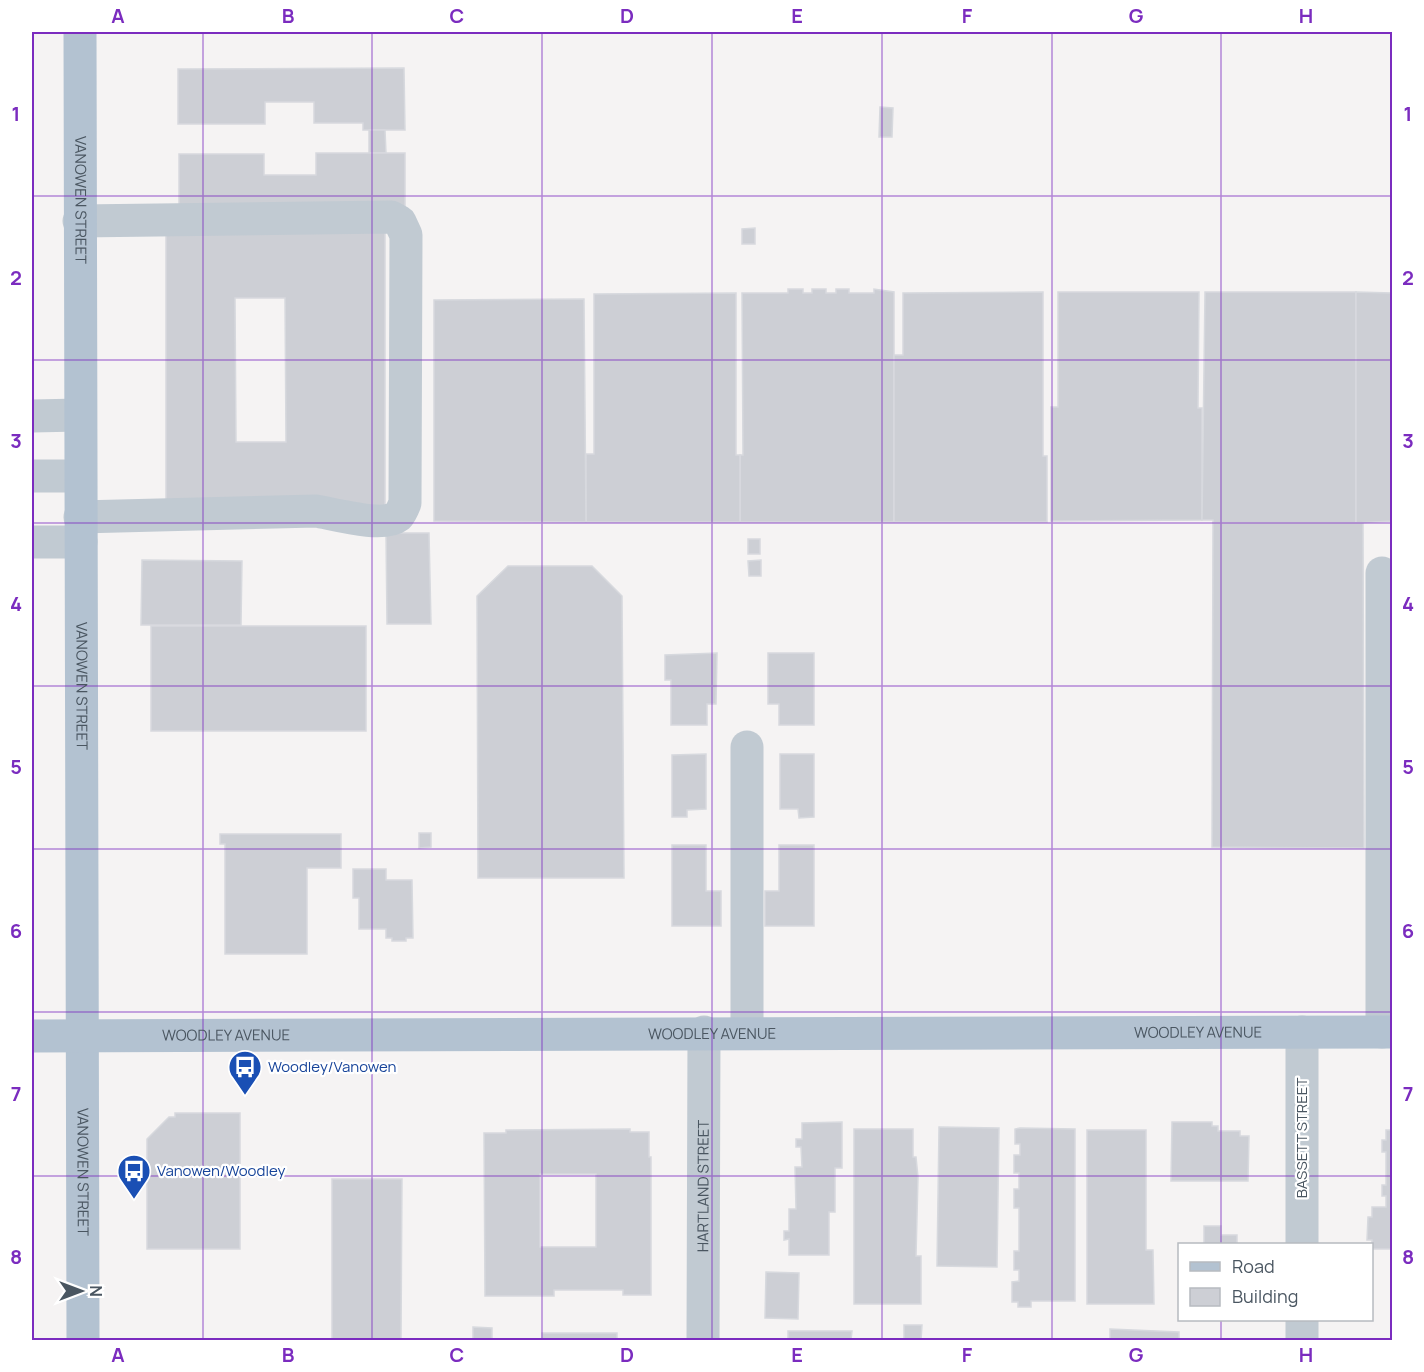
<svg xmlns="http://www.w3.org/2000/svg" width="1424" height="1372" font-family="Manrope,sans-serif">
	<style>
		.building { fill: #cdcfd5; stroke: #d7d9de; stroke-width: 1.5; fill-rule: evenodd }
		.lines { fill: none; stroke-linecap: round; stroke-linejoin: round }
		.minor { stroke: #c1cad2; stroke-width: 33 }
		.major { stroke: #b3c2d1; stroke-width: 33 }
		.grid { fill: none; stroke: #7b2cbf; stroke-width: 1.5; stroke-opacity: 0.55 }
		.labels { text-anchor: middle; stroke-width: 4.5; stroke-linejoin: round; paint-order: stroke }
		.street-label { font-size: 15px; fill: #4a5661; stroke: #fff }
		.transit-label { font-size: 15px; fill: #164399; stroke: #fff; text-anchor: start }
		.neatline { fill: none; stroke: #7b2cbf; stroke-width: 2 }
		.grid-label { font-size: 20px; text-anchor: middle; font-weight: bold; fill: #7b2cbf }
	</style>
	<rect width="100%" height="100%" fill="#f5f3f3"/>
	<g class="building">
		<path d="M404 68 405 130H363V123H314V102H265V124H178V69Z"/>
		<path d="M880 107 893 108 892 137H879Z"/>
		<path d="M369 130H385L386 153H369Z"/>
		<path d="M316 153H405V208H179V154H264V175H316Z"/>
		<path d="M385 224V516L166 509V231ZM235 298H285L286 442H236Z"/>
		<path d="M755 228V244H742V229Z"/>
		<path d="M788 289H803V293H812V289H826V293H836V289H849V293H874V289L894 292V522H740V455H743L742 293H788Z"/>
		<path d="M1043 292V456H1047V522H894V355H903V293Z"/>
		<path d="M1058 292H1199L1198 408H1202V520L1051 521V407H1058Z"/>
		<path d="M1205 292H1356V523H1213V520H1202Z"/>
		<path d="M1356 292 1392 293V521L1356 523Z"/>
		<path d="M736 293V455H740V522H586V454H594V294Z"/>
		<path d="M584 299 586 522 434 521V300Z"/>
		<path d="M1213 523H1363L1364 848 1212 847Z"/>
		<path d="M386 533H429L431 624H387Z"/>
		<rect x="748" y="539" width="12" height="15"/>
		<path d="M142 560 242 561 241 625H141Z"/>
		<path d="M761 560V576H749L748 561Z"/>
		<path d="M508 566H592L622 596 624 878H478L477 596Z"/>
		<rect x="151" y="626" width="215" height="105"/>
		<path d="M717 653 716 704H707V725H671V680H665V655Z"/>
		<path d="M768 653H814V725H779V704H768Z"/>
		<path d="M706 754V809L687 810V817H672V755Z"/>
		<path d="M780 754H814V817L799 818 798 809H780Z"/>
		<path d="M419 833H431V847L419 848Z"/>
		<path d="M220 834H341V868H307V954H225V844H220Z"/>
		<path d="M672 845H706V891H721V926H672Z"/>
		<path d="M779 845H814V926H765V891H779Z"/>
		<path d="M353 869H386V880H412L413 938H406V941H392V938H386V929H359V898H353Z"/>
		<path d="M175 1113H240V1249H147V1139L169 1117H175Z"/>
		<path d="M842 1122V1168H835V1212H829V1255H789V1239L784 1240V1231H789V1209H796L795 1167H802L801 1147H796V1139H802V1123Z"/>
		<path d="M1172 1122H1212V1126H1218V1131H1240V1136H1249L1248 1181H1171Z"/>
		<path d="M939 1127 999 1128 997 1267 937 1266Z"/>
		<path d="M1020 1128 1075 1129V1301H1031V1307H1018V1302H1012V1282L1019 1281V1270H1014V1251H1019V1208H1014V1189H1019V1173H1014V1155H1020V1144H1015V1129Z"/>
		<path d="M630 1129V1132H649V1157H651V1295H623V1290H554V1296H485L484 1133H506V1130ZM540 1174H596V1247H540Z"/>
		<path d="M854 1129H913V1157H916L918 1177 916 1256H921V1304H854Z"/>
		<path d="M1087 1130H1146V1250H1153L1154 1304H1087Z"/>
		<path d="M1386 1130H1392V1249H1372V1240H1367L1368 1217H1372V1207H1386V1196H1382V1185H1386V1152H1382V1140H1386Z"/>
		<path d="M332 1179H402L401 1340H332Z"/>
		<path d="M1204 1226H1221V1235H1237V1244H1204Z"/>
		<path d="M766 1272 799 1273 798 1319 765 1318Z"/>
		<path d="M904 1325H922L921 1340H904Z"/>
		<path d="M473 1327 492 1328V1340H473Z"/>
		<path d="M1110 1329 1179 1332V1340H1110Z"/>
		<path d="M788 1331H852L851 1340H788Z"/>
		<rect x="542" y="1333" width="75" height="7"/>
	</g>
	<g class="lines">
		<g class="minor">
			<path d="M79 221 391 217 400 222 406 235 405 503C403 508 401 513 398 516 383 528 334 514 316 511L80 517"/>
			<path d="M32 416 80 415"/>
			<path d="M32 476H80"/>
			<path d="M32 542H81"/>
			<path d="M1382 573V1032"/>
			<path d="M747 747V1032"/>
			<path d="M1302 1032V1244"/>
			<path d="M1302 1320V1340"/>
			<path id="s1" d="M703 1340 704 1032"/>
		</g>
		<g class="major">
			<path id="s2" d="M80 32 83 1340"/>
			<path id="s3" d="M32 1036 1392 1032"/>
		</g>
	</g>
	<path class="grid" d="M203 32V1340M372 32V1340M542 32V1340M712 32V1340M882 32V1340M1052 32V1340M1221 32V1244M32 196H1392M32 360H1392M32 523H1392M32 686H1392M32 849H1392M32 1012H1392M32 1176H1392M1221 1320V1340"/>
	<defs>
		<g id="bus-pin" transform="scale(1.725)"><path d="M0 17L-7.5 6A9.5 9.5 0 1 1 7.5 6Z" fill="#1a4fb4" stroke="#fff"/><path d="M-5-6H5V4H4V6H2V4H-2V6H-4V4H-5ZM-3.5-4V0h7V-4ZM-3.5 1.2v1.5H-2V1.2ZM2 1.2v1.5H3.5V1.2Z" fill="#fff"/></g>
	</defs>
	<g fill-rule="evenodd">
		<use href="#bus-pin" x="245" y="1067"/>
		<use href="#bus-pin" x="134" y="1171"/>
	</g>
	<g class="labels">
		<g class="street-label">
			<text dy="5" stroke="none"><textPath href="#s2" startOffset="168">VANOWEN STREET</textPath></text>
			<text dy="5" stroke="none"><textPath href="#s2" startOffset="654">VANOWEN STREET</textPath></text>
			<text dy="5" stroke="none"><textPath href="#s3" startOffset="680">WOODLEY AVENUE</textPath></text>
			<text dy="5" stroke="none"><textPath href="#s3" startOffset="1166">WOODLEY AVENUE</textPath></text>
			<text dy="5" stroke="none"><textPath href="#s3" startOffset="194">WOODLEY AVENUE</textPath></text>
			<text transform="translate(1302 1138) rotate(-90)" y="5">BASSETT STREET</text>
			<text dy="5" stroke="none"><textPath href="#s2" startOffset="1140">VANOWEN STREET</textPath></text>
			<text dy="5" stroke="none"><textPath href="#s1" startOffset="154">HARTLAND STREET</textPath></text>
		</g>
		<g class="transit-label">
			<text x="268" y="1072">Woodley/Vanowen</text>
			<text x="157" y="1176">Vanowen/Woodley</text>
		</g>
	</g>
	<rect width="1424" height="1372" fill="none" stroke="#ffffff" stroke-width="66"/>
	<rect x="1178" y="1243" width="195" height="78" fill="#ffffff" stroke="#b7bbc0" stroke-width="1.5"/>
	<rect x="1190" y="1262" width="30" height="9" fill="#b3c2d1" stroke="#b7bbc0" stroke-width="1.5"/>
	<text x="1232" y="1273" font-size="18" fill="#4a5661">Road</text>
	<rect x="1190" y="1288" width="30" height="18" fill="#cdcfd5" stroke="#b7bbc0" stroke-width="1.5"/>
	<text x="1232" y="1303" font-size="18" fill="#4a5661">Building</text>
	<g transform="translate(81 1291) rotate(90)" stroke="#ffffff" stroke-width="4.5" paint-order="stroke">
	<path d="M0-4.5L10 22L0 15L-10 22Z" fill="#4a5661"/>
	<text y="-9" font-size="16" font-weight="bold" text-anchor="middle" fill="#4a5661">N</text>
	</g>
	<rect x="33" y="33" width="1358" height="1306" class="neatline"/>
	<g class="grid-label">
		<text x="118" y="23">A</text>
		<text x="288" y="23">B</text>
		<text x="457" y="23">C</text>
		<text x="627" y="23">D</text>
		<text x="797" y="23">E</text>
		<text x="967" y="23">F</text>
		<text x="1136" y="23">G</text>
		<text x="1306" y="23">H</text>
		<text x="16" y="121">1</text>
		<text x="1408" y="121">1</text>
		<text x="16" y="285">2</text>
		<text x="1408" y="285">2</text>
		<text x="16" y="448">3</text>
		<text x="1408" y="448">3</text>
		<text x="16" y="611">4</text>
		<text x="1408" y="611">4</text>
		<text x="16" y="774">5</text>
		<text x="1408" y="774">5</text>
		<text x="16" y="938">6</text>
		<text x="1408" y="938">6</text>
		<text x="16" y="1101">7</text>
		<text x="1408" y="1101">7</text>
		<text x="16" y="1264">8</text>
		<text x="1408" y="1264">8</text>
		<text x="118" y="1362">A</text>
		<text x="288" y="1362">B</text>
		<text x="457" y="1362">C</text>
		<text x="627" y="1362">D</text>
		<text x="797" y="1362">E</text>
		<text x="967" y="1362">F</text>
		<text x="1136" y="1362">G</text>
		<text x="1306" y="1362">H</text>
	</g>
</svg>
